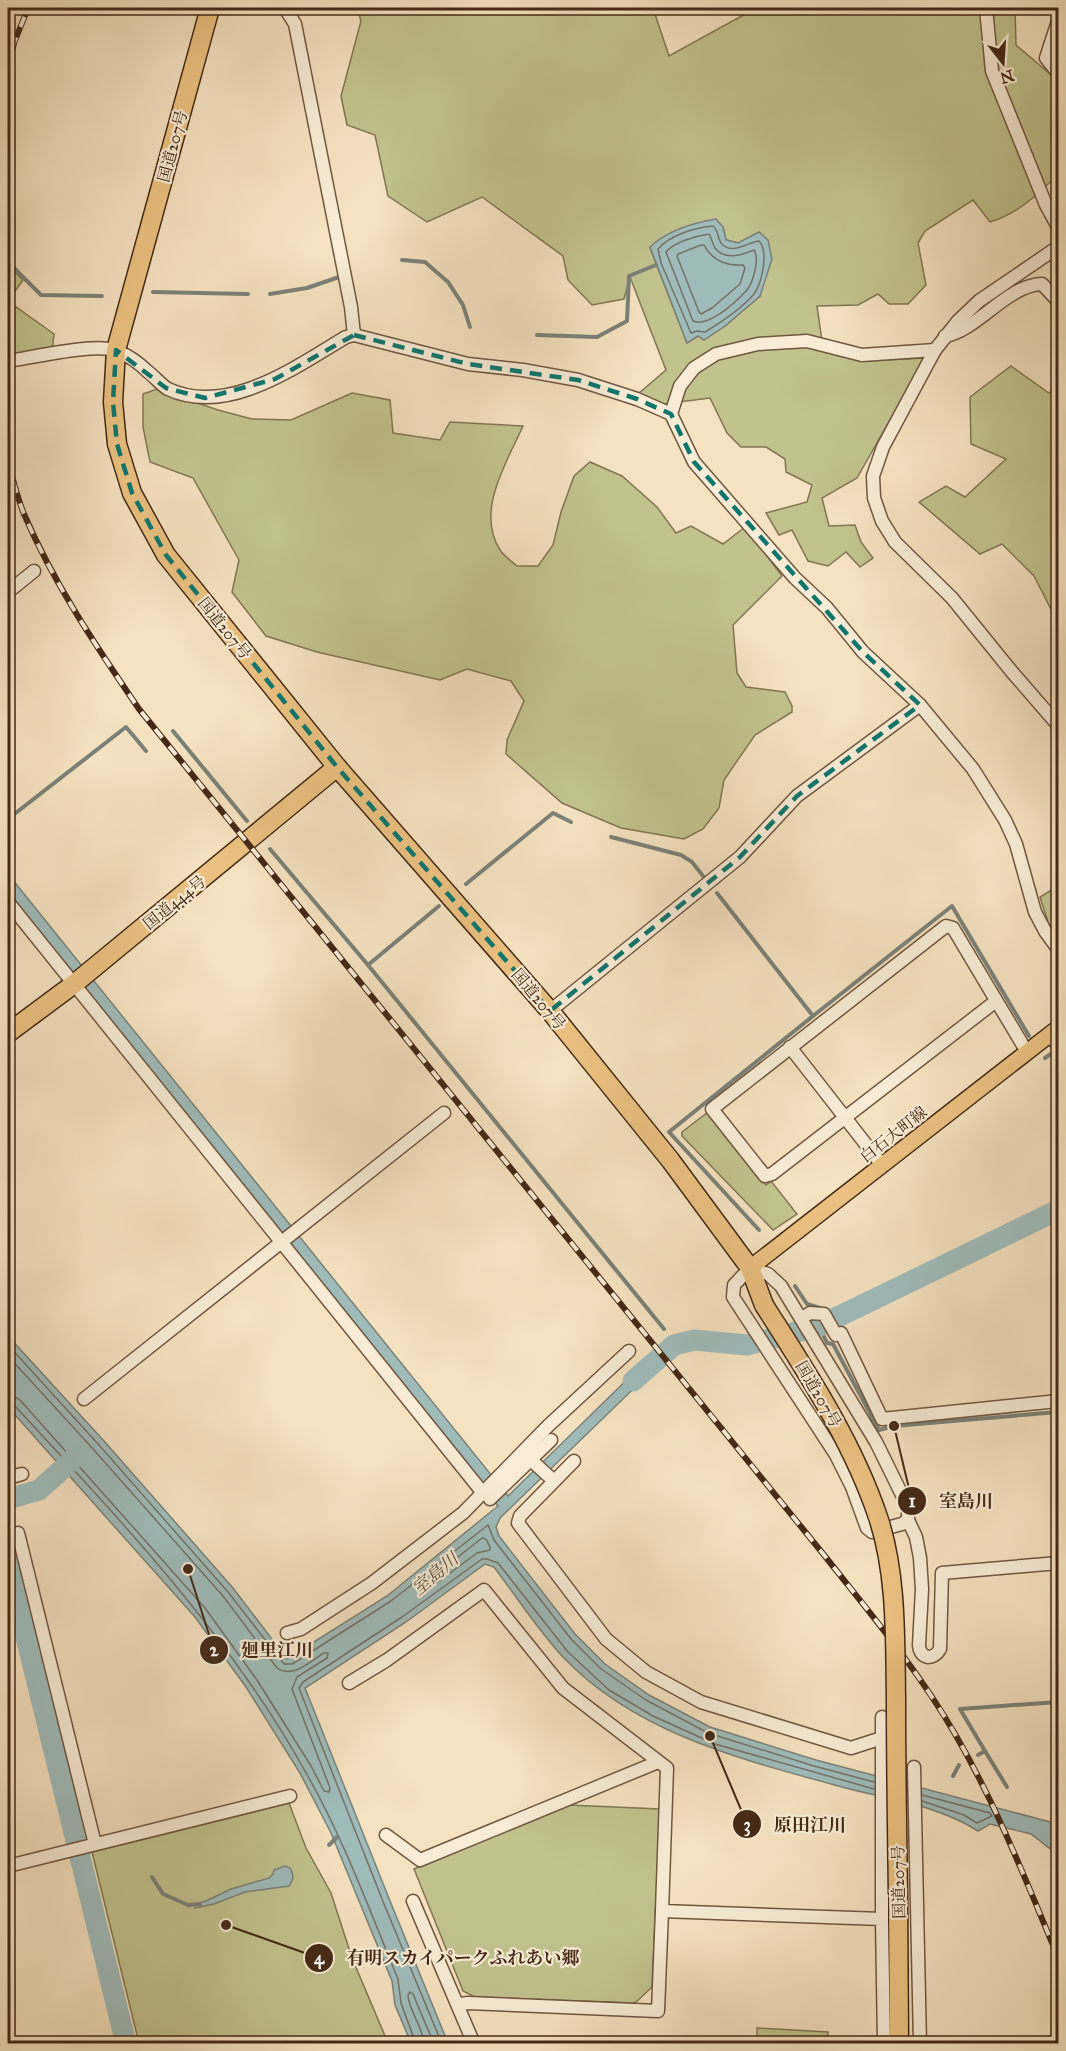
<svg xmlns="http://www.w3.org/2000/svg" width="1066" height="2051" font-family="'IM FELL Great Primer','Noto Serif JP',serif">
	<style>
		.green { fill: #c1c28e; stroke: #827652; stroke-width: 1.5; fill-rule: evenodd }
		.water { fill: #9fbcbb; stroke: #7b8179; stroke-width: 1.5 }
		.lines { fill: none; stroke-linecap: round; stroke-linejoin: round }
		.shore { stroke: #727268; stroke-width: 1.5 }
		.stream { stroke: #7b8179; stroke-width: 4 }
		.river { stroke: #9fbcbb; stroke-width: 21 }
		.minor-casing { stroke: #705740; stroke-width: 15 }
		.major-casing { stroke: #442916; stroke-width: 18 }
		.highway-casing { stroke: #442916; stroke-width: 21 }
		.minor { stroke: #f8ecd6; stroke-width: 12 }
		.major { stroke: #eac180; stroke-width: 15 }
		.highway { stroke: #eac180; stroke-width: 18 }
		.rail-casing { stroke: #442916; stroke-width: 6 }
		.rail { stroke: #f8ecd6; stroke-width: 4; stroke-dasharray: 11; stroke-linecap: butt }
		.highway-bridge-casing { stroke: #442916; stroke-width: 21; stroke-linecap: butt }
		.highway-bridge { stroke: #eac180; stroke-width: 18 }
		.marked { fill: none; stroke: #0f766e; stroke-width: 4.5; stroke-dasharray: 12 8; stroke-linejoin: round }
		.labels { text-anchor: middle; stroke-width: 4.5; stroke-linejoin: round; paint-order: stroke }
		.street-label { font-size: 16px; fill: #442916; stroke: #f8ecd6 }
		.water-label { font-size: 18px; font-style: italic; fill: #5b4e3f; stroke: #f8ecd6 }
		.leader { fill: none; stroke: #442916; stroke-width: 2 }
		.callout-dot { fill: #442916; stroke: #f8ecd6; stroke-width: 2 }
		.mark-label { font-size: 18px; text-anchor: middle; font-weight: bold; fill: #fff }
		.callout-label { font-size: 18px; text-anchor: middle; font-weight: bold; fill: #442916; stroke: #f8ecd6; stroke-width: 4.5; stroke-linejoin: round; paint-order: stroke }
	</style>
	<rect width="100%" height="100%" fill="#f5e2c0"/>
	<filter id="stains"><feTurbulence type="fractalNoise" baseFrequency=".00333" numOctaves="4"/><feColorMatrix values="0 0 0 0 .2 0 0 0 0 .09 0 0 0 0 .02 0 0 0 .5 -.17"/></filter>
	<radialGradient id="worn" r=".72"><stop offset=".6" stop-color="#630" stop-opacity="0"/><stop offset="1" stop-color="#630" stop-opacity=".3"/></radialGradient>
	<g class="green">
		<path d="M357 8H653L669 56 756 8H1015L1016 45 1055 78 1058 57V78L1055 79C1059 99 1063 114 1051 132L1058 174C1039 194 1017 214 990 222L973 200 925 231 918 243 926 285 908 304H889L878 294 858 305 817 306 823 348 859 361 925 358 857 478 822 498 829 526 855 525 861 542 873 558 860 567 846 552 828 566 808 561 792 530 779 535 766 513 807 502 812 485 786 472 785 459 766 447H741L727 433 710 398 663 404 638 394 666 370 630 277 624 299 592 305 568 280 563 256 482 197 427 222 388 196 375 135 347 125 341 96 361 21ZM723 227 726 240 738 243 760 296 725 326 704 339 698 336 687 343 650 248Z"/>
		<path d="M8 265 23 280 8 301 54 334 52 350 8 355Z"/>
		<path d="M1011 366 1049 393 1058 388V623L1034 576 1002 544 980 554 919 502 946 486 965 497 1006 459 971 444 970 397Z"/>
		<path d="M157 389 218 410 252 419 291 420 352 393 390 400 393 433 440 440 450 422 523 426C507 462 475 511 500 550 504 556 511 561 517 566H538L553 545 561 512 574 476 590 462 622 476 657 507 676 533 691 526 723 544 745 527 782 576 733 625 737 673 746 687 785 692 792 706V712L755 735 724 780 719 808 703 829 684 839 621 828 562 803 506 754 507 740 524 701 511 681 467 669 440 680 317 652 266 636 232 592 239 560 193 478 150 462 143 427V394Z"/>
		<path d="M1058 886V939L1049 925 1040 897Z"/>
		<path d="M708 1112 766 1185 771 1181 797 1214 773 1230 682 1136V1132Z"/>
		<path d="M289 1803 306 1848 331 1893 352 1958 388 2043H139L92 1852Z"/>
		<path d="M568 1805 660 1809 652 1987 635 2003 475 1997 463 1991 414 1869Z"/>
		<path d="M757 2028 828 2032 827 2043H757Z"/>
	</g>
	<g class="water">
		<path d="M716 219 723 227 726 240 738 243 759 232 768 240 772 259 760 296 725 326 704 340 698 336 687 343 650 247C668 230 692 223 716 219Z"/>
		<path d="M8 874 508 1496 649 1358 656 1367 500 1518 496 1527 499 1536 575 1634 605 1664 649 1695 710 1727 816 1760 1058 1824V1855L1031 1834 990 1824 978 1831C934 1803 879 1798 831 1784 736 1758 633 1731 563 1657 538 1630 516 1596 494 1567L485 1564 406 1622 305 1688 390 1901 448 2043H411L395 2005 392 1981 331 1833 300 1773 246 1687 195 1617 8 1407V1336L104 1441 233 1588 287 1659 387 1596 498 1506 8 894Z"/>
		<path d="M285 1866 290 1868C294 1875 294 1879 289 1886L245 1892 214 1904 195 1908 196 1904 206 1901 231 1889 269 1878 273 1874 274 1870Z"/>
	</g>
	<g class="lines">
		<g class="shore">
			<path d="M713 226C719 231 717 237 721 243 732 256 748 242 759 241 769 251 762 283 754 294 742 308 720 323 705 332L697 331 691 333 661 263 658 249C670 235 694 228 713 226Z"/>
			<path d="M709 234C712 238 712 243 715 248 725 261 742 255 754 250 760 259 753 282 747 290 736 302 708 328 693 321L666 252C674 242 696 236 709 234Z"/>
			<path d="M701 245H704C712 260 726 266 743 265L745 268 740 284 712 308 701 314 699 312 677 256 678 254Z"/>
			<path d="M8 1345 99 1445 228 1592 284 1664H292L391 1601 488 1525 494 1540 571 1639 601 1669 646 1700 708 1733 814 1766 874 1782"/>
			<path d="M8 1356 94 1450 223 1596 277 1668C293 1679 310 1661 324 1653H328L327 1658 297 1677 292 1689 330 1788 329 1792 324 1791 311 1766 257 1680 205 1608 20 1400 15 1397 8 1396"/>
			<path d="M8 1403 14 1405C120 1520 229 1634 305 1771 343 1837 369 1909 398 1979L401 2003 416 2044"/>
			<path d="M482 1538 486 1539 490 1547V1550L477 1553 423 1593 419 1592V1588Z"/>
			<path d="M922 1795 990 1813 992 1816 977 1823 964 1815 922 1801"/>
			<path d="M424 2044C423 2026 409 2012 408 1995L410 1992 413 1994 434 2044"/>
			<path d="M442 2044 384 1904 299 1688 303 1682 402 1617 482 1559H487L498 1563 568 1652 609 1690 653 1716 715 1744 874 1789"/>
		</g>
		<g class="stream">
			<path d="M402 260 425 262 448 282 463 305 470 327"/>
			<path d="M8 262 41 295 102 296"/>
			<path d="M153 292 248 294"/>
			<path d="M270 294 307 288 339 277"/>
			<path d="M537 335 597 337 627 321 629 276 656 265"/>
			<path d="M173 731 247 821"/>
			<path d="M8 819 126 727 146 751"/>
			<path d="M611 837 681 855 692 862 703 876"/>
			<path d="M270 849 368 965 439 906"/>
			<path d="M466 884 553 813 571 822"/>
			<path d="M717 893 813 1016 952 906 1029 1036"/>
			<path d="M368 965 664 1329"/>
			<path d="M1045 1058 1058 1049"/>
			<path d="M759 1230 669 1132 813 1016"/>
			<path d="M795 1286 807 1304 820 1308"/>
			<path d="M819 1326 827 1343 833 1344 879 1430 894 1426 1058 1412"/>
			<path d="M985 1751 1007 1787"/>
			<path d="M978 1755 985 1751 960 1709 1058 1702"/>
			<path d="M953 1776 959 1765"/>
			<path d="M329 1845 337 1837"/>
			<path d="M152 1877 163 1894 188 1905 200 1904"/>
		</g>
		<g class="river">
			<path d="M633 1381 674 1345 694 1340 747 1345 819 1326 1058 1210"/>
			<path d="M8 1499 39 1490 79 1454"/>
			<path d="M8 1564 126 2044"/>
		</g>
		<g class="minor-casing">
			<g id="minor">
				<path d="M285 8 295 24 351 307 354 335"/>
				<path d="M986 8 992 71 1046 205 1058 227"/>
				<path d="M1058 21 1046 58 1058 73"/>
				<path d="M1058 247 979 301 958 321 935 350 883 447 873 476 874 498 882 521 895 542 952 598 1012 672 1058 725"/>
				<path d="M945 336C978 330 1007 285 1042 284L1058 301"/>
				<path d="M8 361C31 358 97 342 117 351 127 355 139 363 147 371 154 376 161 385 168 389 228 417 297 366 346 337L354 335 468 364 523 370 578 380 637 399 671 414 694 462 795 578 827 608 863 652 920 705 973 769 1005 820 1016 844 1035 912 1045 931 1058 949"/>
				<path d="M671 414 680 386 694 368 716 354 758 344 807 341 862 355 935 350"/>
				<path d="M8 592 34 571"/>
				<path d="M8 902 483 1493"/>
				<path d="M996 1001 772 1174 765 1176 712 1109 946 926 953 928 1027 1052"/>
				<path d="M550 1011 740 857 797 796 920 705"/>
				<path d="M1050 1035 1058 1046"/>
				<path d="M790 1047 882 1165"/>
				<path d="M802 1318 810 1313 824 1314 836 1335 841 1333 882 1419 1058 1401"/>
				<path d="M84 1399 444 1113"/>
				<path d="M531 1460 554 1481"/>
				<path d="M574 1461 520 1516 518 1523 606 1639 646 1672 701 1702 851 1748 882 1738"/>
				<path d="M8 1478 22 1474"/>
				<path d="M490 1499 551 1440"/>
				<path d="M908 1520 902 1524 872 1532 867 1528 852 1487 836 1455 733 1297 734 1285 750 1268 768 1274 781 1286 876 1442 908 1507V1520L916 1537 920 1558 922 1589 919 1645C920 1659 933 1661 940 1649L942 1573 1058 1563"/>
				<path d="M18 1533 95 1844"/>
				<path d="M287 1633 301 1629 372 1583 463 1513 548 1426 629 1351"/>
				<path d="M349 1683 387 1660 484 1590 563 1688 667 1768 662 1911 882 1919 884 2044"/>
				<path d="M882 1717V1919"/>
				<path d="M914 1767 920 2044"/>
				<path d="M386 1835 420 1860 658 1762"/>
				<path d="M8 1866 290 1796"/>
				<path d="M413 1901 474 2044"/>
				<path d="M458 2004 468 2003 658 2011 662 1911"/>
			</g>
		</g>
		<g class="major-casing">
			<path id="major" d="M750 1268 1058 1028"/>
		</g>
		<g class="highway-casing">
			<g id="highway">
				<path d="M210 8 116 350 113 402 117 444 132 493 166 555 337 767 550 1011 671 1161 750 1268 764 1305"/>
				<path d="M8 1033 74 984 337 767"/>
				<path d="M898 1894 899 2044"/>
			</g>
		</g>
		<use href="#minor" class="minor"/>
		<use href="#major" class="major"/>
		<use href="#highway" class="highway"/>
		<g class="rail-casing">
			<g id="rail">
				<path d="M8 69 14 43 28 8"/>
				<path d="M8 461C13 479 17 497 24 514 54 584 96 646 139 709L824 1555C870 1613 918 1670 955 1734 997 1806 1026 1881 1058 1957"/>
			</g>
		</g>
		<use href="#rail" class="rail"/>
		<g class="highway-bridge-casing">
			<path id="highway-bridge" d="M764 1305C807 1373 852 1440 878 1517 897 1574 895 1639 896 1698 896 1763 897 1829 898 1894"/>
		</g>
		<use href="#highway-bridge" class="highway-bridge"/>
	</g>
	<path class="marked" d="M354 335 468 364 578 380 637 399 671 414 694 462 863 652 920 705 797 796 740 857 550 1011 337 767 166 555 132 493 117 444 113 402 116 350 166 388 205 398 275 379Z"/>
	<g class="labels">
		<g class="street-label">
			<text transform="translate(172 146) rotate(-75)" y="6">国道207号</text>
			<text transform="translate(225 628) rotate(51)" y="6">国道207号</text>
			<text transform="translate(174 902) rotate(-39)" y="6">国道444号</text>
			<text transform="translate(539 999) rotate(50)" y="6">国道207号</text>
			<text transform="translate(893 1134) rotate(-38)" y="6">白石大町線</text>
			<text transform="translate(819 1394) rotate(60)" y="6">国道207号</text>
			<text transform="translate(898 1882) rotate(-91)" y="6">国道207号</text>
		</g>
		<g class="water-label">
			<text transform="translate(435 1574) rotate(-40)" y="6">室島川</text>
		</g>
	</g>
	<path class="leader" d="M894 1426L912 1501M188 1569L214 1650M710 1736L747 1824M226 1925L319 1958"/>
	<g class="callout-dot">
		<circle cx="894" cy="1426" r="6"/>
		<circle cx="188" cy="1569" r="6"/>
		<circle cx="710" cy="1736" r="6"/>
		<circle cx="226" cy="1925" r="6"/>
		<circle cx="912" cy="1501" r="15"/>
		<circle cx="214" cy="1650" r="15"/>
		<circle cx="747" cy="1824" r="15"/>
		<circle cx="319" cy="1958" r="15"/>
	</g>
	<g class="mark-label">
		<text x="912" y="1507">1</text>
		<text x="214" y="1656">2</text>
		<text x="747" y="1831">3</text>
		<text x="319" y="1964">4</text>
	</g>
	<g class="callout-label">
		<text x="966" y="1507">室島川</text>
		<text x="277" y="1656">廻里江川</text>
		<text x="810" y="1831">原田江川</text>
		<text x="463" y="1964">有明スカイパークふれあい郷</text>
	</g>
	<rect width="1066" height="2051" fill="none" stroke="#f5e2c0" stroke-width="30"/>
	<rect x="9" y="9" width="1048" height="2033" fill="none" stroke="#442916" stroke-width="3"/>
	<rect x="15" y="15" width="1036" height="2021" fill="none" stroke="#442916" stroke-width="1.5"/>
	<g transform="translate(1003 63) rotate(163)" stroke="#f8ecd6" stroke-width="4.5" paint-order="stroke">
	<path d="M0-4.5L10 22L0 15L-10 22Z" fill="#442916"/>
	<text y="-9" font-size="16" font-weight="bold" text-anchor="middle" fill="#442916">N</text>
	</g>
	<rect width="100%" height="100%" filter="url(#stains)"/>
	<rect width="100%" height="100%" fill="url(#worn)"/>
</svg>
